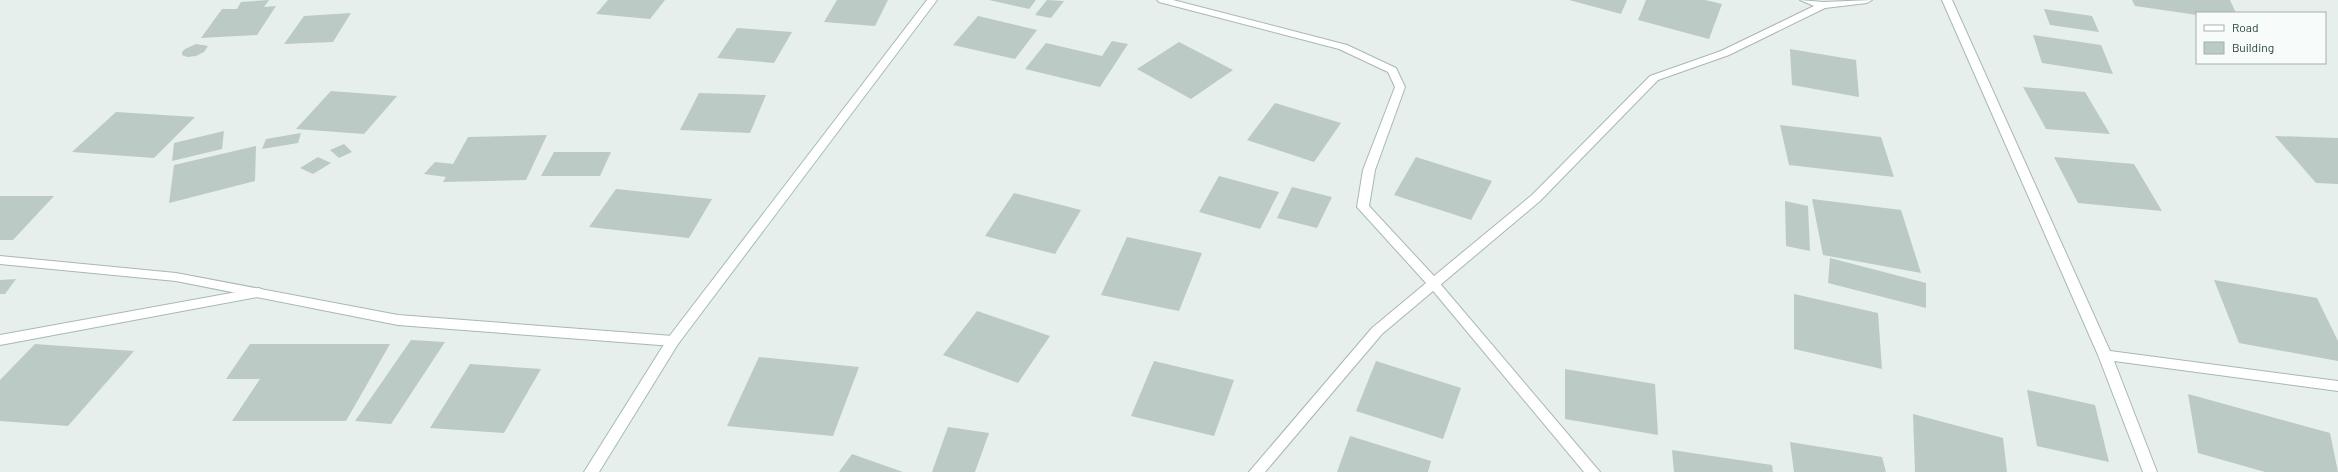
<svg xmlns="http://www.w3.org/2000/svg" width="2338" height="472" font-family="Barlow,sans-serif">
	<style>
		.building { fill: #bbcac4 }
		.lines { fill: none; stroke-linecap: round; stroke-linejoin: round }
		.lane-casing { stroke: #a8b8b2; stroke-width: 2 }
		.street-casing { stroke: #a8b8b2; stroke-width: 2 }
		.secondary-casing { stroke: #a4bbb3; stroke-width: 2 }
		.lane { fill: #fff; fill-rule: evenodd }
		.street { fill: #fff; fill-rule: evenodd }
		.secondary { fill: #fff; fill-rule: evenodd }
	</style>
	<rect width="100%" height="100%" fill="#e6efeb"/>
	<g class="building">
		<path d="M269 0 264 7 276 6 257 35 201 38 222 9H237L241 2Z"/>
		<path d="M608 0H665L650 19 596 14Z"/>
		<path d="M837 0H888L875 26 824 22Z"/>
		<path d="M989 0H1036L1029 9Z"/>
		<path d="M1047 0 1064 1 1051 18 1035 15Z"/>
		<path d="M1569 0H1627L1621 14Z"/>
		<path d="M1646 0H1705L1722 4 1709 39 1638 20Z"/>
		<path d="M2132 0H2230L2236 13H2197V15L2135 6Z"/>
		<path d="M2044 9 2092 16 2099 32 2050 25Z"/>
		<path d="M351 13 333 42 284 44 304 16Z"/>
		<path d="M978 16 1037 30 1015 59 953 45Z"/>
		<path d="M737 28 792 32 774 63 717 58Z"/>
		<path d="M2033 35 2101 45 2113 74 2042 63Z"/>
		<path d="M1112 41 1128 44 1100 87 1025 69 1046 43 1102 56Z"/>
		<path d="M1179 42 1233 70 1191 99 1137 69Z"/>
		<path d="M196 44 208 46 204 52 196 56 187 57 182 55V52L185 49Z"/>
		<path d="M1790 49 1856 60 1859 97 1792 85Z"/>
		<path d="M2023 87 2085 92 2110 134 2046 129Z"/>
		<path d="M331 91 397 96 364 134 296 129Z"/>
		<path d="M699 93 766 95 750 133 680 130Z"/>
		<path d="M1275 103 1341 123 1314 162 1247 140Z"/>
		<path d="M116 112 195 117 154 158 72 152Z"/>
		<path d="M1780 125 1881 137 1894 177 1789 165Z"/>
		<path d="M224 131 222 149 172 161 174 143Z"/>
		<path d="M301 133 298 143 262 149 266 139Z"/>
		<path d="M547 135 526 180 443 182 446 177 424 174 435 162 453 164 468 137Z"/>
		<path d="M2275 136 2338 138V184L2316 183Z"/>
		<path d="M344 144 352 152 339 158 330 150Z"/>
		<path d="M256 146 255 181 169 203 174 165Z"/>
		<path d="M554 152H611L600 176H541Z"/>
		<path d="M318 157 331 163 313 174 300 168Z"/>
		<path d="M1416 157 1492 181 1471 220 1394 195Z"/>
		<path d="M2054 157 2134 164 2162 211 2078 203Z"/>
		<path d="M1219 176 1279 192 1260 229 1199 212Z"/>
		<path d="M1292 187 1332 197 1317 228 1277 218Z"/>
		<path d="M616 189 712 199 689 238 589 227Z"/>
		<path d="M1014 193 1081 210 1055 254 985 236Z"/>
		<path d="M0 196H54L13 240H0Z"/>
		<path d="M1812 199 1901 210 1921 273 1823 255Z"/>
		<path d="M1785 201 1808 206 1810 251 1786 246Z"/>
		<path d="M1127 237 1202 253 1179 311 1101 295Z"/>
		<path d="M1830 258 1926 283V308L1828 283Z"/>
		<path d="M16 279 5 294H0V280Z"/>
		<path d="M2214 280 2317 298 2338 341V361L2239 343Z"/>
		<path d="M1794 294 1878 313 1882 369 1794 349Z"/>
		<path d="M977 311 1050 336 1018 383 943 355Z"/>
		<path d="M411 340 445 342 391 424 355 421Z"/>
		<path d="M35 344 134 351 68 426 0 421V380Z"/>
		<path d="M250 344H390L346 421H232L260 379H226Z"/>
		<path d="M759 357 859 367 833 436 727 426Z"/>
		<path d="M1154 361 1234 380 1214 436 1131 416Z"/>
		<path d="M1376 361 1461 388 1443 439 1356 411Z"/>
		<path d="M470 364 541 369 504 433 430 428Z"/>
		<path d="M1565 369 1655 384 1658 435 1565 419Z"/>
		<path d="M2027 390 2095 405 2109 462 2037 446Z"/>
		<path d="M2188 394 2330 433 2338 472H2265L2198 453Z"/>
		<path d="M1913 414 2003 438 2007 472H1915Z"/>
		<path d="M948 427 989 433 975 472H932Z"/>
		<path d="M1350 436 1431 461 1428 472H1337Z"/>
		<path d="M1790 442 1882 457 1886 472H1794Z"/>
		<path d="M1672 450 1772 465 1773 472H1674Z"/>
		<path d="M852 454 903 472H839Z"/>
	</g>
	<g class="lines">
		<g class="lane-casing">
			<g id="lane">
				<path d="M1433 279 1437 280 1600 472H1584L1429 286 1427 283 1429 280Z"/>
				<path d="M259 288 263 290 265 293 263 296 0 345V335Z"/>
			</g>
		</g>
		<g class="street-casing">
			<g id="street">
				<path d="M1157 0H1173L1347 45 1396 68 1405 87 1375 170 1369 206 1434 276 1532 195 1650 76 1721 51 1814 6 1800 0 1823 2 1872 0 1867 3 1825 8 1729 55 1658 80 1540 201 1382 334 1265 472H1249L1372 328 1426 283 1357 207 1363 170 1395 87 1388 72 1339 49 1159 2Z"/>
				<path d="M1942 0H1952L2110 351 2338 381V391L2114 361 2157 472H2143L2098 355Z"/>
				<path d="M0 256 176 273 398 315 673 336 678 338 680 341 678 344 673 346 398 325 176 281 0 264Z"/>
			</g>
		</g>
		<g class="secondary-casing">
			<path id="secondary" d="M927 0H937L678 344 599 472H584L668 338Z"/>
		</g>
		<use href="#lane" class="lane"/>
		<use href="#street" class="street"/>
		<use href="#secondary" class="secondary"/>
	</g>
	<rect x="2196" y="12" width="130" height="52" fill="#f7fbf9" stroke="#a3b1ad"/>
	<rect x="2204" y="25" width="20" height="6" fill="#ffffff" stroke="#a3b1ad"/>
	<text x="2232" y="32" font-size="12" fill="#24423a">Road</text>
	<rect x="2204" y="42" width="20" height="12" fill="#bbcac4" stroke="#a3b1ad"/>
	<text x="2232" y="52" font-size="12" fill="#24423a">Building</text>
</svg>
